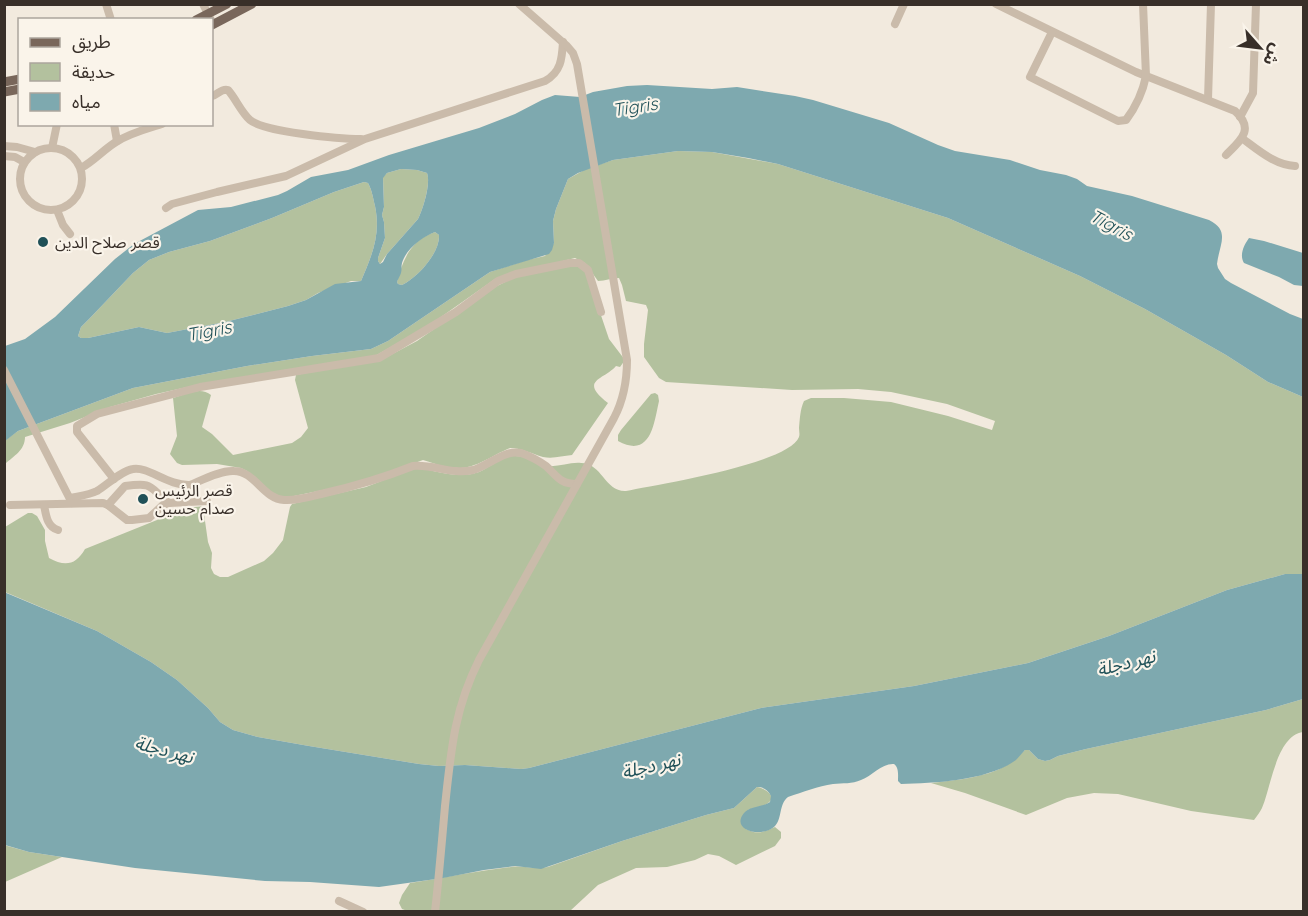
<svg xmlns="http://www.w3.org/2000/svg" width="1308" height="916" font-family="Quicksand,'Noto Sans Arabic',sans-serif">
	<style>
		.green { fill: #b3c19e }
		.water { fill: #7ea9af; fill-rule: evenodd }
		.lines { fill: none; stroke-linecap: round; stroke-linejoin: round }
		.minor { stroke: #cabbaa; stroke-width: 8 }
		.major { stroke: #79675b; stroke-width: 9 }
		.poi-dot { fill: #205158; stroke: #faf4ea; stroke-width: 2 }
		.labels { text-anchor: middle; stroke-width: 4.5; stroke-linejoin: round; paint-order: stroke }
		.poi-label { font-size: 16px; fill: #382f29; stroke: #faf4ea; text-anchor: start }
		.water-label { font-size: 18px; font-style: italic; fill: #205158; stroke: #faf4ea }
	</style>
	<rect width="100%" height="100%" fill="#f2eade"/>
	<g class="green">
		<path d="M678 151 712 152 778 164 948 218 1080 276 1145 309 1226 355 1268 382 1303 397V574H1285L1227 590 1109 636 1028 663 914 686 761 708 529 768 521 769 465 765 439 766 419 764 309 746 258 737 233 730 220 722 208 708 177 680 151 662 97 631 5 592V527L28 513H32L37 516 45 530V541L49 558C65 567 76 565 85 549L157 520 172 509 206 506 204 514 208 542 212 553 211 568 214 574 220 577H228L264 561 273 553 283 540 290 507 292 504 366 487 415 468H420C439 472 460 479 479 472 490 467 501 457 513 456 526 455 536 464 548 466 559 467 570 462 581 463 602 463 605 492 626 491 655 485 789 464 799 437 800 434 799 431 799 428 800 418 800 410 804 401L811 398H844L891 402 948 416 992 430 995 421 947 404 891 392 858 389 792 390 666 382 659 378 644 357V344L648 310 646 305 626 301 622 285 619 278C610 278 606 281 598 281L585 263 575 258 506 275 495 279 431 324 375 356 201 384 156 394 110 407 70 423 25 437C25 450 14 456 5 464L4 441 18 431 133 388 247 366 312 356 371 349 388 341 490 272 527 260 545 256 554 243 553 221 556 209 568 179 586 169 613 160Z"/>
		<path d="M401 169 417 170 427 173C431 183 423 209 418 219L387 254 380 264 378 261V258L385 238 384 222 382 215 384 207 383 177 387 173Z"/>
		<path d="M364 182 368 183C372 190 373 198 375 206 381 235 372 255 361 281H351L318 293 306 300 288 306 225 322 167 333 139 327 88 338H81L78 336 81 327 91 317 133 273 149 260 169 252 210 241 272 218 334 192Z"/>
		<path d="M435 232 439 235C440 253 418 277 402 285L398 284 397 282C403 260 410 240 435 232Z"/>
		<path d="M575 264 586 271 609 339 625 360 620 367 616 366C604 380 578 380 608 403L572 455C562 456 553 459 543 457 532 454 522 448 510 448 486 458 471 474 442 466 435 464 430 462 423 460L362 482 294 496H280L272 493 247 471 241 468 217 464 182 465 177 463 170 454 177 436 173 398C185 394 201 386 211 395L202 427 212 434 233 455 292 443 301 437 308 428 295 380 296 375 385 358 417 341 493 288 515 277Z"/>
		<path d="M655 393 658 395 659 401C654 423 651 459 618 441V435L621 430 651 394Z"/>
		<path d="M1303 699V732C1276 736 1271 788 1262 808 1260 812 1257 816 1254 820L1191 811 1118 794 1094 793 1067 798 1026 815 965 793 931 783C956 780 985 778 1007 765 1013 761 1019 755 1025 750H1029L1038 759 1045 761 1050 760 1058 756 1086 749 1266 710Z"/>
		<path d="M757 787C764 788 778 796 768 803 763 807 754 808 748 810L746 829C757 835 764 832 775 827L781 832V838L775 846 736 865 719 856 708 854 695 860 667 867 636 868 598 885 570 911 410 912 402 909 399 903 402 895 410 883C444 878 477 871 511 867 523 865 535 870 548 867L622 841 706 815 734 808Z"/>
		<path d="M4 845 29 852 62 857 5 882Z"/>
	</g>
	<g class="water">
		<path d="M647 85 712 89 737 87 795 96 813 100 889 123 938 145 955 151 1010 160 1040 170 1066 175 1077 179 1087 186 1132 196 1209 220C1231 231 1219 245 1217 264L1218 268 1225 279 1231 283 1290 314 1303 319V397L1268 382 1226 355 1145 309 1080 276 948 218 778 164 748 158 712 152 678 151 613 160 578 173 568 179 556 209 553 221 554 243 552 250 549 254 490 272 388 341 371 349 312 356 247 366 133 388 18 431 5 441V346L25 339 55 317 115 259 134 244 198 210 231 207 278 195 287 191 311 177 348 170 389 155 479 128 515 114 542 100 555 95 580 97 593 92 627 86ZM401 169 417 170 427 173C431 184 423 209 418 219L387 254 383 262 380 264 378 261V258L385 238 384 222 382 215 384 207 383 178 387 173ZM364 182 368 183C372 190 373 198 375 206 381 235 372 255 361 281L335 284 306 300 288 306 225 322 167 333 139 327 88 338H81L78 336 81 327 91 317 133 273 149 260 169 252 210 241 272 218 334 192ZM435 232 439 235C440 253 418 277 402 285L398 284 397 282C398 279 400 276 401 273 402 270 401 266 402 263 406 249 422 237 435 232Z"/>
		<path d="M1249 238 1264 241 1303 253V286L1294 285 1279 277 1244 263C1239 255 1244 245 1249 238Z"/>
		<path d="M1285 574H1303V699L1266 710 1086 749 1058 756 1050 760 1045 761 1038 759 1029 750H1025C1022 753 1019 757 1016 760 987 781 935 783 901 784L898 781C898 774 899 768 894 764 882 763 872 776 861 780 852 784 843 783 833 784 818 786 803 792 788 797 778 805 783 819 774 827 761 838 730 830 744 813 750 806 763 807 770 802L771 796C768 790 764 787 757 787L734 808 706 815 622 841 541 869 515 866 484 870 443 878 379 887 310 882 265 881 135 868 29 852 5 845 4 592 97 631 151 662 177 680 208 708 220 722 233 730 258 737 309 746 419 764 439 766 465 765 521 769 529 768 761 708 914 686 1028 663 1109 636 1227 590Z"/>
	</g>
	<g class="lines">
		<g class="minor">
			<path d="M106 4 111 20"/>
			<path d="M203 4 211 20"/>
			<path d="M996 4 1136 72 1235 111C1255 129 1241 140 1226 155"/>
			<path d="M895 24 904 4"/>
			<path d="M1052 32 1030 77 1118 121 1126 120C1135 108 1143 91 1146 76L1143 4"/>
			<path d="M212 96C218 95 221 88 228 90 236 99 241 112 250 120 264 132 340 139 361 139"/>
			<path d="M1208 99 1211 4"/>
			<path d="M1240 117 1253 93 1256 4"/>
			<path d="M114 124 117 141"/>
			<path d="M1243 139C1258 150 1275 165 1295 166"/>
			<path d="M4 146 17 147 35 152"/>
			<circle cx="51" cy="179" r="31"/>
			<path d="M52 148 57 124"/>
			<path d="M4 156 15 157 24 162"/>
			<path d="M81 168C94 161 103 150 116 142 130 133 146 129 162 124"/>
			<path d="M166 208 172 204 217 192 286 176 365 139 545 81C561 72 562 59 563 42"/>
			<path d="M57 210 63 225 70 234"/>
			<path d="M4 370 72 503"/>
			<path d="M114 479 77 432V426L97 414 200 387 379 358 456 312 498 281 516 274 570 263H579L588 270 601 312"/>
			<path d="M70 498C79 496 89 495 97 491 107 485 121 471 133 469 148 466 168 486 190 485 202 480 221 470 234 471 255 471 263 499 284 500 297 501 309 497 321 494 352 487 383 478 413 466 434 464 452 475 473 470 488 466 505 449 521 453 530 456 539 461 546 466 557 476 560 484 577 484"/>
			<path d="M10 505 103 503 108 505 127 520H132L149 518 163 505 169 503 207 501"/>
			<path d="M44 505C46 515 47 527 58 530"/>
			<path d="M108 505 125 486C155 482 148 487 169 503"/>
			<path d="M339 901 363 912"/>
			<path d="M435 912C439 876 442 841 445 806 451 751 454 710 479 660L614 418C624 399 627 381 627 360L577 64 573 53 567 46 519 4"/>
		</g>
		<g class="major">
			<path d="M196 20 227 4"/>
			<path d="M212 25 252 4"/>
			<path d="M4 82 20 79"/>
			<path d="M4 92 20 89"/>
		</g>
	</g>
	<g class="poi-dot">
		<circle cx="43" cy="242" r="6"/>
		<circle cx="143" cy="499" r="6"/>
	</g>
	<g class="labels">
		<g class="poi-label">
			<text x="55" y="248">قصر صلاح الدين</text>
			<text x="155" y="496">قصر الرئيس<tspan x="155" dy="18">صدام حسين</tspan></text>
		</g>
		<g class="water-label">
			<text transform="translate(635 107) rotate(-9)" y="6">Tigris</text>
			<text transform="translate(1111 225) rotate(28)" y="6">Tigris</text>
			<text transform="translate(209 331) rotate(-11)" y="6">Tigris</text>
			<text transform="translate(1126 663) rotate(-14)" y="6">نهر دجلة</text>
			<text transform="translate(164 750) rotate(15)" y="6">نهر دجلة</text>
			<text transform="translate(651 766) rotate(-13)" y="6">نهر دجلة</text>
		</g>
	</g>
	<rect width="1308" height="916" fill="none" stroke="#382f29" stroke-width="12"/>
	<rect x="18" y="18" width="195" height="108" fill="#faf4ea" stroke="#aca59d" stroke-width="1.5"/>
	<rect x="30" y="38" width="30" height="9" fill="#79675b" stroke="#aca59d" stroke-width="1.5"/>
	<text x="72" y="48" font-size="18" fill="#382f29">طريق</text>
	<rect x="30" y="63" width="30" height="18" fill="#b3c19e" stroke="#aca59d" stroke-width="1.5"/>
	<text x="72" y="78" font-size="18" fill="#382f29">حديقة</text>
	<rect x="30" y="93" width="30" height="18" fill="#7ea9af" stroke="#aca59d" stroke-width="1.5"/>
	<text x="72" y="108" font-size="18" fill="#382f29">مياه</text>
	<g transform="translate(1260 48) rotate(118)" stroke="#faf4ea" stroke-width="4.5" paint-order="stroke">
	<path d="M0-4.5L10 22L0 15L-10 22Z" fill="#382f29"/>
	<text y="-9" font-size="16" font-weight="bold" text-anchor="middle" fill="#382f29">ش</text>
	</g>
</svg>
